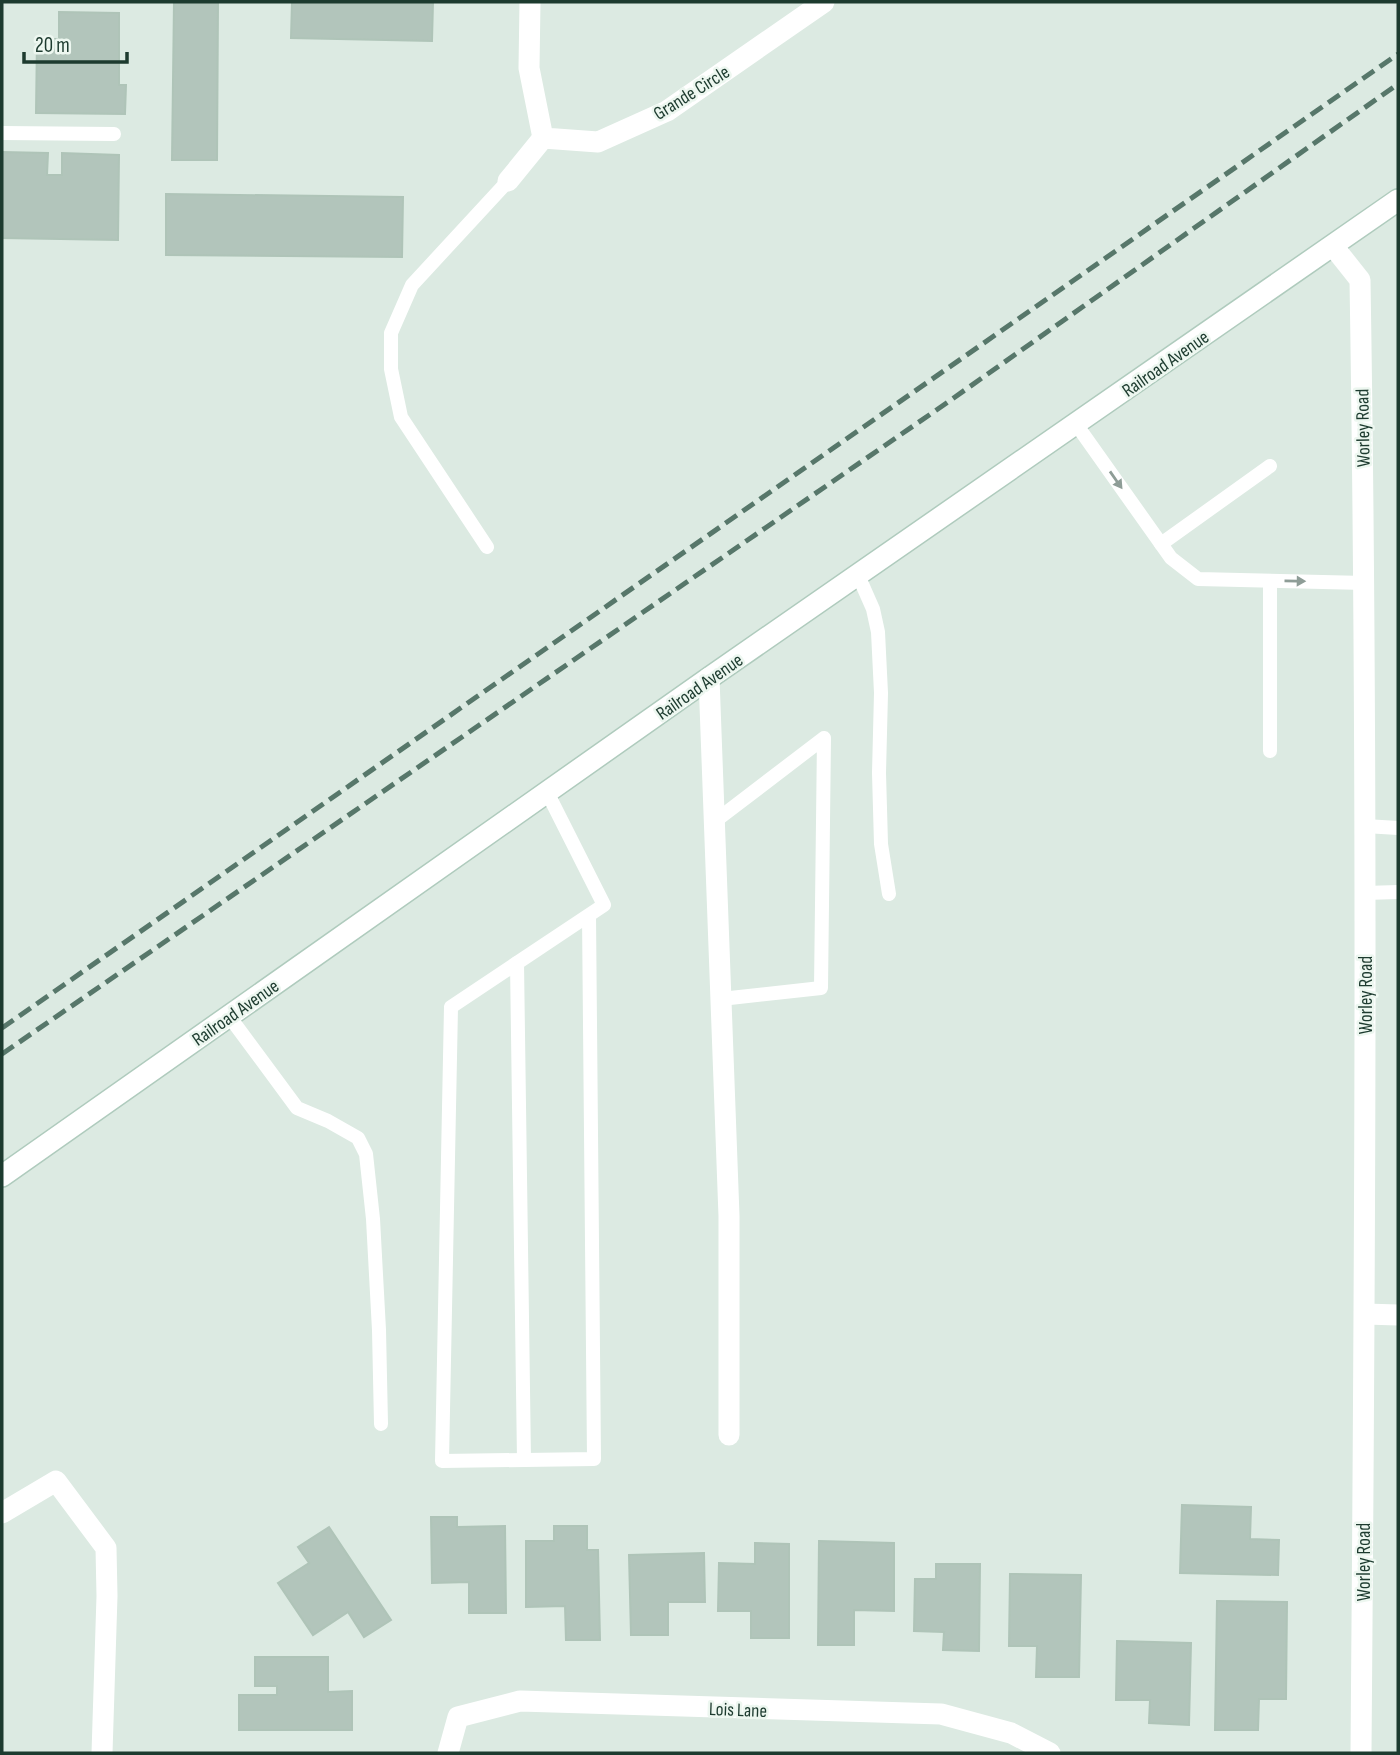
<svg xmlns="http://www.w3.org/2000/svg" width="1400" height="1755" font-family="'Sofia Sans Condensed',sans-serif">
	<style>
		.building { fill: #b2c5bb; stroke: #afc4b8; stroke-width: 2 }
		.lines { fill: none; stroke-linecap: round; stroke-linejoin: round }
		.secondary-casing { stroke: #afcbbd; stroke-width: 24 }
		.service { stroke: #fff; stroke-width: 14 }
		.minor { stroke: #fff; stroke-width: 21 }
		.secondary { stroke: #fff; stroke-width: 21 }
		.rail { stroke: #57776a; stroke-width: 5; stroke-dasharray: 14 7; stroke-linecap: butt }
		.oneway { fill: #8e9d97 }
		.labels { text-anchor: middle; stroke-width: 5; stroke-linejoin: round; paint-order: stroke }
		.street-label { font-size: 19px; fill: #1d3b2f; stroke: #edf7f0 }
	</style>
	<rect width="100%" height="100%" fill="#dceae2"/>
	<g class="building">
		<path d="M174 2H218L217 160H172Z"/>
		<path d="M292 2H433L432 41 291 38Z"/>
		<path d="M59 12 119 13V85H126L125 114 36 113 37 39H59Z"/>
		<path d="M2 152 48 153 47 175H62V153L119 155 118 240 2 238Z"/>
		<path d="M166 194 403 197 402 257 166 255Z"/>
		<path d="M1182 1505 1251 1507 1250 1539 1279 1540 1278 1575 1180 1573Z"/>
		<path d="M431 1517H457V1527L505 1526 506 1613H469V1582L432 1583Z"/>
		<path d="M554 1526H587V1550H598L600 1640H566L565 1606 526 1607V1541H554Z"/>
		<path d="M329 1527 391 1620 364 1637 348 1612 313 1635 278 1583 309 1563 298 1547Z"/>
		<path d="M819 1541 894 1543V1611L854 1610V1645H818Z"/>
		<path d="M755 1543 789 1544V1638H751V1611H718L719 1563 755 1564Z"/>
		<path d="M704 1553 705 1602H668V1635H631L629 1555Z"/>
		<path d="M936 1564H980L979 1651 943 1650 944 1632 914 1631 915 1579H936Z"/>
		<path d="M1010 1574 1081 1575 1079 1677H1036L1037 1646H1009Z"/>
		<path d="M1217 1601 1287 1602 1286 1699H1259L1258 1730H1215Z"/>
		<path d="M1117 1641 1191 1643 1189 1725 1149 1723 1150 1700H1116Z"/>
		<path d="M255 1657H328V1692L352 1691V1730H239V1695H277V1686H255Z"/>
	</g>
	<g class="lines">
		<g class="secondary-casing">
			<path id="secondary" d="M2 1176 709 678 1398 200"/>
		</g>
		<g class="service">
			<path d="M2 133 114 134"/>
			<path d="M1076 424 1171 558 1198 579 1365 583"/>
			<path d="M1161 544 1270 466"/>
			<path d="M487 547 401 417 391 369V333L412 285 508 181"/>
			<path d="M858 575 873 609 878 632 881 693 879 773 881 844 889 894"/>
			<path d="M1270 751V581"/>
			<path d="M547 792 604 905 451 1007 442 1461 594 1459 589 915"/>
			<path d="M714 822 824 738 821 988 721 999"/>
			<path d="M1365 826 1398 828"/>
			<path d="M1365 893 1398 892"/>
			<path d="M517 963 524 1460"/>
			<path d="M229 1016 297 1108 328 1121 358 1138 366 1154 373 1219 379 1330 381 1424"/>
		</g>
		<g class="minor">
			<path d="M530 2 529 68 543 138 598 142 667 111 824 2"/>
			<path d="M508 181 543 138"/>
			<path d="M1333 246 1360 280C1368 771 1365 1262 1361 1753"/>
			<path d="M709 678 729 1216V1435"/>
			<path d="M1365 1314 1398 1315"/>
			<path d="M2 1513 56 1481 106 1548 107 1596 102 1753"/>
			<path d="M448 1753 458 1717 520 1701 941 1714 1011 1733 1050 1753"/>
		</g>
		<use href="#secondary" class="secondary"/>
		<g class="rail">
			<path d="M2 1028 1398 54"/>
			<path d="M2 1054 948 402 1398 84"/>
		</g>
	</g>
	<defs><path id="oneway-solid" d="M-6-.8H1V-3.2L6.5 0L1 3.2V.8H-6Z" transform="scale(1.75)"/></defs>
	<g class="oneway">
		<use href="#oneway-solid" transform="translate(1116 480) rotate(55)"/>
		<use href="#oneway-solid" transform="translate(1295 581) rotate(1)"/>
	</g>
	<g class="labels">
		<g class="street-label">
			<text transform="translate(691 92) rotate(-32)" y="7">Grande Circle</text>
			<text transform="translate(1165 363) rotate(-35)" y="7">Railroad Avenue</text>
			<text transform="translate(1362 428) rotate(-91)" y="7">Worley Road</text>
			<text transform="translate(699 686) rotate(-35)" y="7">Railroad Avenue</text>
			<text transform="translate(1365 995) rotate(-90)" y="7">Worley Road</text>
			<text transform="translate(235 1012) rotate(-35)" y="7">Railroad Avenue</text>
			<text transform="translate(1363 1562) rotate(-90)" y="7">Worley Road</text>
			<text transform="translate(738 1709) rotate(2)" y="7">Lois Lane</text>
		</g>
	</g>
	<rect width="1400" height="1755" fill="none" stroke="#1d3b2f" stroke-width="7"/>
	<path d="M24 52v10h103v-10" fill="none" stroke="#1d3b2f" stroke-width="3.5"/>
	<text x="35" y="52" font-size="21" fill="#1d3b2f" stroke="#edf7f0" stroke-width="5" paint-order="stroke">20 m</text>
</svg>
